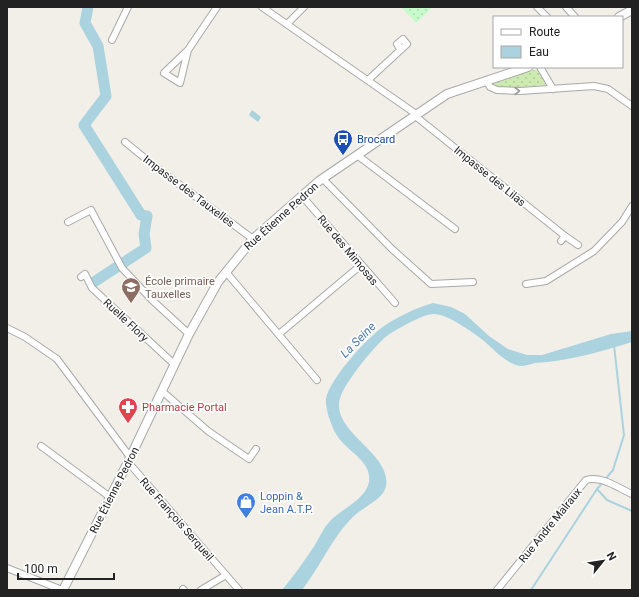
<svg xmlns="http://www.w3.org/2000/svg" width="639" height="597" font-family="Roboto,sans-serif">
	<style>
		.grass { fill: url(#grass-dots) }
		.park { fill: url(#park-dots) }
		.water { fill: #aad3df }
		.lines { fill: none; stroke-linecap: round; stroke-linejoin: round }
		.stream { stroke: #aad3df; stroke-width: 2 }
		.river { stroke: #aad3df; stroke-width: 11 }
		.minor-casing { stroke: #a9a9a9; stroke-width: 8 }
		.tertiary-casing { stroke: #a9a9a9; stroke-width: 10 }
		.minor { stroke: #fff; stroke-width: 6 }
		.tertiary { stroke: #fff; stroke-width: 8 }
		.oneway { stroke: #9c9c9c }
		.labels { text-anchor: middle; stroke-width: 3.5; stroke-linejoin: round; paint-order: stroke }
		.transit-label { font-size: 11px; fill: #164399; stroke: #fff; text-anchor: start }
		.street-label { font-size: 11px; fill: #222; stroke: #fff }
		.education-label { font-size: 11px; fill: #785e54; stroke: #fff; text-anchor: start }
		.health-label { font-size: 11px; fill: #be3a42; stroke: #fff; text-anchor: start }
		.shop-label { font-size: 11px; fill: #366cbe; stroke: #fff; text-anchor: start }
		.water-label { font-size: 12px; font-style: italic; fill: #4a7aab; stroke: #fff }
	</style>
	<defs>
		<pattern id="grass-dots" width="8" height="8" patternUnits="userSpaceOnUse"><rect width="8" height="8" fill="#cdebb0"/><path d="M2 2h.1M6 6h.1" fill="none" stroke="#b0c997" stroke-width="1.8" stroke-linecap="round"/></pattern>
		<pattern id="park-dots" width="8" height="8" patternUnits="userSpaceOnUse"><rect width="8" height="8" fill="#c8facc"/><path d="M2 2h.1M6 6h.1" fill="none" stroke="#acd6af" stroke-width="1.8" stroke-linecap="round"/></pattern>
	</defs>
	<rect width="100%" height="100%" fill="#f2efe9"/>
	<path class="grass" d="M531 69 538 71 546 82V85L496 89 490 84 492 81Z"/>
	<path class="park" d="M401 7H433L416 23Z"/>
	<g class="water">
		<path d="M252 110 261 117 258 122 249 115Z"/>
		<path d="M433 303 451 307 465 314 489 336 508 349 527 355H542L611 334 632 331V342C599 352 570 361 535 363 530 364 525 366 520 366 503 363 490 344 476 335 467 328 444 313 433 314 423 314 395 330 387 336 374 346 349 378 342 393 324 430 392 451 386 486 384 499 363 507 354 516 332 537 321 566 302 590H282C293 577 303 563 313 548 319 539 323 528 331 520 342 509 366 499 369 482 372 461 348 452 338 437 332 429 325 409 326 399 330 378 367 338 384 326 399 316 416 308 433 303Z"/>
	</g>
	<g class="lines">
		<g class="stream">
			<path d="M597 489 607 500 632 511"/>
			<path d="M531 590 597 489 613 470 624 435 614 345"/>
		</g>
		<path class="river" d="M88 7 85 23 98 46 106 96 84 125 141 215 147 216 144 234 146 248 94 282"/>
		<g class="minor-casing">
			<g id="minor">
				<path d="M262 7 416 114"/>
				<path d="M537 7 547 17"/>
				<path d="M566 7 575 17"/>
				<path d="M287 24 304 7"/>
				<path d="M112 40 128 7"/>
				<path d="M188 50 180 83 164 73 188 50 217 7"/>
				<path d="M540 67 553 89"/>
				<path d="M368 80 407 44 403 39 397 44 401 50"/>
				<path d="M486 80 490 87 497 90 520 91 594 86 608 89 632 106"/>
				<path d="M414 115 565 236 561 241"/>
				<path d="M125 142 157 168 253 239"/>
				<path d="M357 155 455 229"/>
				<path d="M323 179 392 249 431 284 473 282"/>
				<path d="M302 196 395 303"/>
				<path d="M68 222 91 210 122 268 152 300 189 334"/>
				<path d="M565 236 578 245"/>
				<path d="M226 272 317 380"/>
				<path d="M81 277 85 274 92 288 175 365"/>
				<path d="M526 284 546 281 594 251 622 222 632 206"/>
				<path d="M7 328 25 337 57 359 130 457"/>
				<path d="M279 334 361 265"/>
				<path d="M163 392 208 431 249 459 256 449"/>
				<path d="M41 446 110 497"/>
				<path d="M128 462 239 590"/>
				<path d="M7 568 62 590"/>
				<path d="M183 589 184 590"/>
				<path d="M201 590 226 575"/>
				<path d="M497 590 586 480C601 475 618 488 632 494"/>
			</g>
		</g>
		<g class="tertiary-casing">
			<g id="tertiary">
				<path d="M619 17 632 10"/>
				<path d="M63 590 128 462 189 334 218 282 253 239 319 181 447 94 528 67"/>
			</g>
		</g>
		<use href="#minor" class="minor"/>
		<use href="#tertiary" class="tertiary"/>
	</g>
	<defs><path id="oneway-chevron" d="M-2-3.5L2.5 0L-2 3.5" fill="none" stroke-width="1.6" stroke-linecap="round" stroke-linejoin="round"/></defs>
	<use class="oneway" href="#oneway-chevron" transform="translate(517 91)"/>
	<defs>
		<g id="bus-pin" transform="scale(1)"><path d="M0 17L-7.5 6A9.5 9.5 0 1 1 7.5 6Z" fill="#1a4fb4" stroke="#fff"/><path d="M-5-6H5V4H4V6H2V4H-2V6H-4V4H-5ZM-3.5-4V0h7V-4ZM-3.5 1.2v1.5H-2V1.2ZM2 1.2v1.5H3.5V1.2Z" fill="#fff"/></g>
		<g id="school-pin" transform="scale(1)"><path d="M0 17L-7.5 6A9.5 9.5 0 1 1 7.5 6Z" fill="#8d6e63" stroke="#fff"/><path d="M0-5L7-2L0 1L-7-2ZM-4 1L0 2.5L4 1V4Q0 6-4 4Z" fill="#fff"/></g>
		<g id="pharmacy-pin" transform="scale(1)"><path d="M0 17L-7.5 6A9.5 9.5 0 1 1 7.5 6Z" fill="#e0444e" stroke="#fff"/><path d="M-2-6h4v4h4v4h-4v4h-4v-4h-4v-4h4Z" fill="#fff"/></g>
		<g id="shop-pin" transform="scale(1)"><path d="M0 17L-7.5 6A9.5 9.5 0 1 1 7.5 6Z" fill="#3f7fe0" stroke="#fff"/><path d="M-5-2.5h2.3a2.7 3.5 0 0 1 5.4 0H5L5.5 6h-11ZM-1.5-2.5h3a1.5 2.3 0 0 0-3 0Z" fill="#fff"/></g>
	</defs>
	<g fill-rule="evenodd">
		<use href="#bus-pin" x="343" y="139"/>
		<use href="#school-pin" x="131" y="287"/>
		<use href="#pharmacy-pin" x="128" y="407"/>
		<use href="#shop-pin" x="246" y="502"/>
	</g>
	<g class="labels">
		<g class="transit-label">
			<text x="357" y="143">Brocard</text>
		</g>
		<g class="street-label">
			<text transform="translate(490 176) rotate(39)" y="4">Impasse des Lilas</text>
			<text transform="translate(189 191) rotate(37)" y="4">Impasse des Tauxelles</text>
			<text transform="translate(281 216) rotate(-42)" y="4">Rue Étienne Pedron</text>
			<text transform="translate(348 250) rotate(50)" y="4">Rue des Mimosas</text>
			<text transform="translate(126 320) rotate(43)" y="4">Ruelle Flory</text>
			<text transform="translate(114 490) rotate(-63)" y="4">Rue Étienne Pedron</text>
			<text transform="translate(177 519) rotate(49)" y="4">Rue François Serqueil</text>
			<text transform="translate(550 525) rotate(-51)" y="4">Rue Andre Malraux</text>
		</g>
		<g class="education-label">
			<text x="145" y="285">École primaire<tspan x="145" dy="13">Tauxelles</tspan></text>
		</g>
		<g class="health-label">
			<text x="142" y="411">Pharmacie Portal</text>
		</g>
		<g class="shop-label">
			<text x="260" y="500">Loppin &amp;<tspan x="260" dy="13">Jean A.T.P.</tspan></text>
		</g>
		<g class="water-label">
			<text transform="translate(358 340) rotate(-45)" y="4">La Seine</text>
		</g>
	</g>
	<rect width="639" height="597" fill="none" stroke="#222222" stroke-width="16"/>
	<rect x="493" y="16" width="130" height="52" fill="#ffffff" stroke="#a7a7a7"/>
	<rect x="501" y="29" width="20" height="6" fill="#ffffff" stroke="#a7a7a7"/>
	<text x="529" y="36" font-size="12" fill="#222222">Route</text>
	<rect x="501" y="46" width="20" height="12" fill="#aad3df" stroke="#a7a7a7"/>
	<text x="529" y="56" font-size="12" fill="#222222">Eau</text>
	<g transform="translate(603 561) rotate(60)" stroke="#ffffff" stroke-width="3" paint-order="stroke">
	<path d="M0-3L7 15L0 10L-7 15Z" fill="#222222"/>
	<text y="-6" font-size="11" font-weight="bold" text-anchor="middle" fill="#222222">N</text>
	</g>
	<path d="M18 573v6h96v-6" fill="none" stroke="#222222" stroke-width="2"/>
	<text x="24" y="573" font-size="12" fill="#222222" stroke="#ffffff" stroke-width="3" paint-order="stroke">100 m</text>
</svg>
